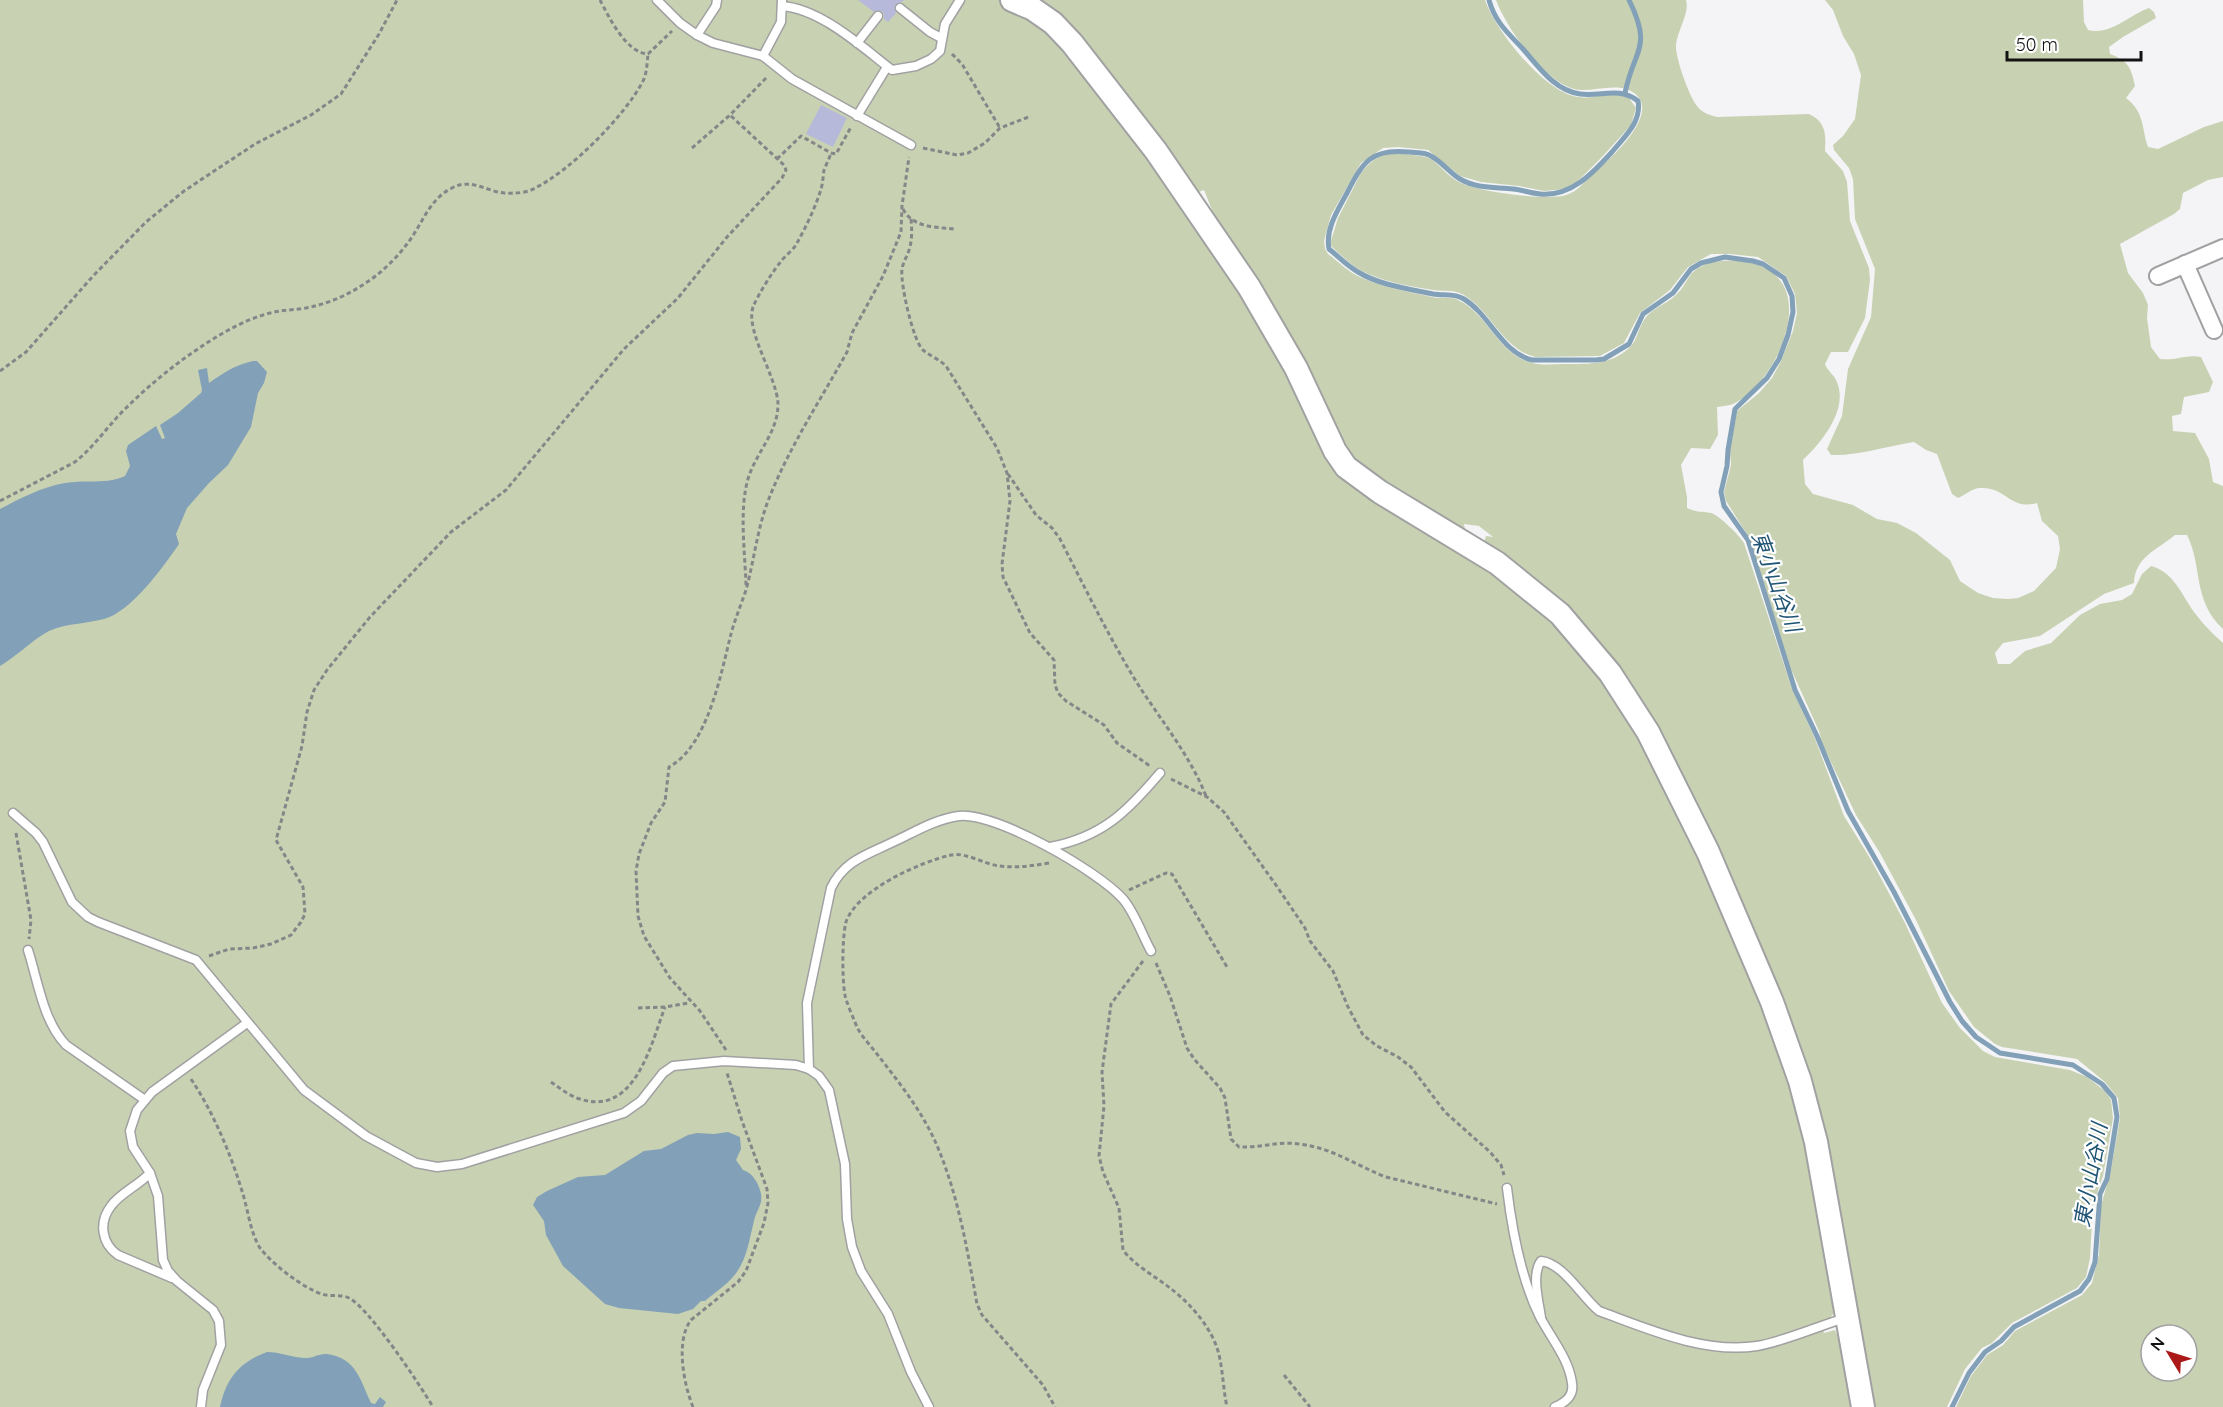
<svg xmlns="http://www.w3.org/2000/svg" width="2223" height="1407" font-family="Quicksand,'Noto Sans JP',sans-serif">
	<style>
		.green { fill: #c8d2b3; fill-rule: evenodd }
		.water { fill: #82a0b7 }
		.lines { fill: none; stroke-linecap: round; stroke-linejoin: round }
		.stream { stroke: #82a0b7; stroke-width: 5 }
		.building { fill: #b6b9da }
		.lane-casing { stroke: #a1a1a2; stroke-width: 11 }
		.street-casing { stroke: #a1a1a2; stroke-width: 20 }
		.secondary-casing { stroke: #a1a1a2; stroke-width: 26 }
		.path { stroke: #868688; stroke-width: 3; stroke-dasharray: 4.5 3; stroke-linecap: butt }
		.lane { stroke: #fff; stroke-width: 8 }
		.street { stroke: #fff; stroke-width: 16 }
		.secondary { stroke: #fff; stroke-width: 22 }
		.labels { text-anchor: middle; stroke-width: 4.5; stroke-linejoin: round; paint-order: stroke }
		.water-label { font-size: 21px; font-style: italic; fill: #205475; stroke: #fff }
	</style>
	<rect width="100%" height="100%" fill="#f4f4f6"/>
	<g class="green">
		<path d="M0 0H1485C1495 30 1545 93 1578 97 1591 99 1603 93 1615 94 1620 94 1625 97 1629 98L1636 108 1631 125 1603 156 1574 185 1566 189 1544 191 1519 186 1481 182 1460 176 1428 150 1398 147 1383 148 1361 163 1331 215 1324 241 1325 249 1328 254C1339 262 1349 273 1362 278 1383 287 1409 292 1432 297 1441 299 1450 296 1458 300 1488 314 1497 352 1529 362 1540 366 1553 364 1565 364 1588 364 1611 365 1629 348 1637 341 1638 329 1644 320 1650 309 1667 304 1676 295 1683 289 1686 280 1692 273 1707 258 1734 259 1752 263 1823 281 1778 381 1735 403 1730 406 1722 406 1717 407L1718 435 1710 449 1691 448 1681 465 1687 497V508C1698 513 1701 511 1711 513 1719 515 1740 536 1744 543L1792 689 1814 736 1844 816 1870 858 1905 923 1942 1003 1960 1028 1983 1051 1995 1057 2070 1070 2087 1077 2105 1091 2111 1100 2113 1118 2103 1176 2093 1205 2090 1258 2086 1277 2077 1288 2012 1323 1992 1343 1982 1348 1965 1369 1947 1407H1870L1833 1199 1806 1068 1704 824 1646 712 1616 669 1585 629 1533 579 1483 545 1486 536 1493 537 1479 526 1464 524 1465 530H1458L1380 483 1347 457 1285 332 1224 236 1220 229 1222 225 1214 215 1204 190 1196 193 1191 189 1157 141 1154 128 1145 125 1090 56 1087 80 1162 176 1256 315 1277 348 1333 465 1360 490 1484 565 1536 605 1561 627 1604 678 1625 711 1676 806 1778 1041 1793 1084 1808 1154 1830 1292 1835 1312 1829 1319 1822 1323 1824 1333 1835 1330 1841 1344 1851 1407H0Z"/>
		<path d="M1496 0H1686C1690 13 1677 31 1676 45 1675 57 1689 96 1697 106 1702 113 1710 115 1717 117L1809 114C1826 122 1826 134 1825 151L1843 171 1847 182 1850 221 1869 268 1870 280 1865 318 1848 352H1831L1825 364C1827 370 1833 374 1836 380 1850 408 1822 442 1803 460L1805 484 1813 494 1853 505 1877 519 1897 523 1916 533 1950 560 1960 581 1978 593 1993 598 2008 599 2018 598 2034 591 2056 568 2060 549 2058 536 2042 521 2037 503C2011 511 2005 486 1980 488 1973 488 1965 495 1958 498L1952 494 1937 454 1926 450 1914 442C1887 446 1858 456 1831 455L1827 449 1842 416 1848 369 1871 317 1875 269 1855 219 1853 179 1849 168 1834 150 1833 145 1843 136 1855 119 1861 75 1854 54 1843 36 1833 10 1825 0H2083L2084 22 2088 30C2110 36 2129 15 2149 8L2154 12 2156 18 2123 37 2109 47 2110 54C2128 61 2131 67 2135 86L2126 98C2145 113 2141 126 2148 147L2158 149 2204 127 2223 121V177L2208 180 2183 193 2180 209 2174 214 2120 244 2128 273 2143 293 2148 305 2147 318 2151 347 2160 359C2176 361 2186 354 2201 357L2213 382 2209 392 2184 397 2181 414 2172 416 2173 431 2195 433 2209 459 2213 482 2223 486V629C2192 600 2203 567 2187 535H2175C2157 550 2135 557 2134 583L2104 594 2040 636 2003 643 1995 653 1998 664H2010L2025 651 2051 643 2080 615 2100 604 2122 600 2132 594 2142 574 2151 566C2174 572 2181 594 2194 612 2203 624 2212 633 2223 643V1407H1956L1971 1376 1987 1355 2003 1345 2015 1331 2082 1295 2092 1283 2099 1254 2101 1206 2111 1170 2120 1118 2118 1098 2105 1082 2077 1059 2002 1047 1995 1044 1974 1027 1949 991 1916 920 1880 853 1856 815 1822 743 1819 731 1790 667 1750 539 1726 501 1724 492 1731 465 1730 451 1737 411 1759 393 1772 378 1781 361 1793 331 1797 313 1795 294 1786 276 1758 257 1730 254H1711L1688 267 1670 290 1640 313 1624 343 1600 356 1536 357C1504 351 1491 311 1464 295 1454 289 1444 292 1433 290 1410 286 1383 282 1362 271 1352 266 1342 256 1333 248L1330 244 1338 218 1361 173C1376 153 1390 152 1413 155 1419 156 1426 156 1431 159 1442 167 1450 179 1463 184 1483 192 1546 201 1566 195 1577 192 1583 183 1591 176 1607 162 1663 114 1634 93 1619 82 1597 91 1580 90 1548 88 1506 28 1496 0ZM2151 1335H2187V1371H2151Z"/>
	</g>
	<g class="water">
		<path d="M253 361H257L267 372 264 383 258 393 251 427 228 465 209 483 187 508 176 534 179 544C164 566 131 612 104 619 86 624 66 623 49 631 32 640 17 656 0 666V509C21 498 42 487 65 483 85 479 107 485 125 476L130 466 126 451 128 445 156 426 162 439 165 438 160 425 178 413 201 393 202 390 198 370 207 368 209 383C223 373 235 365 253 361Z"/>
		<path d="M728 1132 740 1137 741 1149 736 1160 743 1170C753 1173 759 1184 761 1194 763 1205 756 1211 754 1221 749 1240 747 1261 733 1277 725 1286 714 1293 705 1301H701L693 1309 678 1314 619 1308 605 1304 563 1266 546 1235 544 1221 533 1205 537 1197 547 1191 578 1177 605 1175 644 1151 661 1149 688 1135 697 1133 714 1134Z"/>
		<path d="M267 1352C280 1352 291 1357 304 1358 312 1359 319 1353 327 1354 356 1358 360 1379 371 1403L375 1404 380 1397 386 1402 383 1407H220C226 1379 239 1362 267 1352Z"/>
	</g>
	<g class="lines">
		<g class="stream">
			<path d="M1489 0C1495 22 1508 33 1523 49 1539 67 1554 90 1580 94 1601 97 1619 86 1638 101 1642 122 1624 137 1612 152 1593 173 1571 197 1540 194 1531 193 1522 190 1513 189 1495 187 1477 189 1460 179 1450 173 1442 162 1431 156 1425 152 1416 153 1409 152 1371 148 1363 162 1347 193 1338 210 1325 229 1329 249 1338 256 1347 266 1358 272 1379 285 1409 289 1433 294 1444 296 1454 293 1464 299 1490 315 1502 353 1532 360H1596L1604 359 1629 344 1643 314 1673 293 1691 269 1701 263 1725 257 1753 261 1763 264 1784 278 1792 296 1793 312 1788 335 1779 359 1767 378 1735 409 1728 450 1727 466 1721 492 1724 506 1748 540 1795 690 1817 736 1848 811 1894 892 1950 1002 1962 1021 1976 1037 2000 1053 2073 1065 2102 1084 2114 1098 2117 1117 2107 1179 2100 1194 2095 1262 2089 1279 2080 1291 2014 1327 2001 1341 1985 1352 1969 1373 1952 1407"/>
			<path d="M1625 93C1634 48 1653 49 1629 0"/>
		</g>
	</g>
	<g class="building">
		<path d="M858 0H905L895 5 896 13 888 22 884 19V14L881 11 874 12Z"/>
		<path d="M821 105 847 118 833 147 806 134Z"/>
	</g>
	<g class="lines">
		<g class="lane-casing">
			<g id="lane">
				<path d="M657 0 680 23 697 35 713 43 763 56 792 79 911 145"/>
				<path d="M782 6C821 9 862 47 892 70L916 66 931 59 940 51 945 24 960 0"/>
				<path d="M900 8 930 32 941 38"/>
				<path d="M697 35 716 6 717 0"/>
				<path d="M857 43 878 16"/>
				<path d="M763 56 781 22 782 0"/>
				<path d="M857 116 887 67"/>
				<path d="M13 813 36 833 43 842 72 902 88 917 98 922 196 960 304 1090 366 1136 416 1163 437 1167 462 1164 624 1113 641 1101 663 1073 673 1066 724 1061 796 1065 809 1069 819 1076 829 1090 845 1164 847 1219 852 1247 861 1271 888 1314 911 1372 929 1407"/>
				<path d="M1050 847C1102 837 1127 812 1160 773"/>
				<path d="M28 950C38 981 43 1021 66 1045L145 1100"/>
				<path d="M809 1069 807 1003 831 888C844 861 866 855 891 843 913 833 935 819 959 816 996 812 1098 871 1123 899 1135 913 1142 935 1151 951"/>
				<path d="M150 1173C138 1186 120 1193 111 1206 98 1223 102 1244 118 1255L172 1278"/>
				<path d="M1507 1188C1512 1230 1521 1279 1540 1317 1551 1338 1569 1359 1572 1383 1574 1396 1566 1402 1555 1407"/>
				<path d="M1541 1318C1539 1302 1531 1275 1541 1261 1563 1263 1582 1297 1599 1311 1648 1329 1704 1354 1757 1346 1782 1342 1819 1326 1845 1318"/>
				<path d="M201 1407 203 1390 221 1345 219 1321 213 1310 177 1281 168 1271 163 1260 158 1196 150 1173 133 1147 130 1131 137 1110 152 1092 247 1023"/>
			</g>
		</g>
		<g class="street-casing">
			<g id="street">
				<path d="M2185 264 2214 330"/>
				<path d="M2158 276 2223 248"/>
			</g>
		</g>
		<g class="secondary-casing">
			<path id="secondary" d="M1012 0 1033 9 1053 23 1072 43 1156 151 1249 287 1296 368 1335 451 1346 467 1380 492 1497 563 1560 614 1610 673 1648 732 1708 852 1772 1002 1800 1081 1816 1142 1863 1407"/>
		</g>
		<g class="path">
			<path d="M600 0C609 17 626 53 648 54L672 31"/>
			<path d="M952 54 962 64 1000 128"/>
			<path d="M692 148 730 115 767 77"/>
			<path d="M923 148 957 155 968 153 985 143 1000 128 1031 116"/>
			<path d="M777 159 801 136 831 153 836 154 851 127"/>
			<path d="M903 209C913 228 936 227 954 229"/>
			<path d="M911 219C912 229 912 238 910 247 908 255 903 262 902 269 900 283 913 341 923 350 930 356 939 359 946 366L997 448 1007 473 1010 501 1002 564 1003 577 1030 633 1054 660 1055 685 1058 693 1066 701 1104 725 1117 743 1150 766"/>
			<path d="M0 371 26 352 93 276 146 222 184 191 255 144 311 115 341 94 379 34 397 0"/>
			<path d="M1008 474 1036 515 1052 528 1060 539C1084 586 1107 633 1134 678 1158 717 1189 753 1206 796"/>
			<path d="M0 501 75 462C94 447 107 427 124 410 151 383 181 359 213 339 231 328 250 318 270 313 282 310 294 310 306 308 326 304 344 297 361 286 378 276 395 260 407 244 422 225 429 199 452 188 473 176 491 196 513 193 520 193 529 192 535 188 570 171 625 116 643 81 647 73 647 63 648 54"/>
			<path d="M746 585C745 552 739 510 748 479 756 452 778 433 778 404 777 377 745 331 753 307 758 295 771 274 779 264 784 256 793 251 797 243 806 227 816 206 821 189 823 183 823 176 824 170 826 165 829 159 831 153"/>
			<path d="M1171 779 1207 797 1224 812 1278 888 1305 928 1310 941 1333 971 1348 1007 1363 1035 1377 1046 1398 1057 1411 1067 1445 1112 1490 1152 1501 1165 1504 1175"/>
			<path d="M16 833 31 920 29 939"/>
			<path d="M1049 863C1032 866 1016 868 999 866 984 864 966 852 951 855 920 862 857 890 846 922 842 938 842 979 845 995 845 999 856 1025 858 1029 863 1038 871 1046 877 1054 898 1081 921 1110 935 1141 958 1193 967 1248 977 1304L982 1315 1043 1385 1055 1407"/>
			<path d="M1129 890 1166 873 1172 874 1227 967"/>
			<path d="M209 956 229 949 253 948 271 944 291 935 301 922 305 914 303 887 276 840 302 746 307 712 314 690 327 670 370 617 451 532 506 490 624 349 678 298 727 237 782 178 786 170 784 165 730 115"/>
			<path d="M1143 961 1111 1004 1102 1072 1104 1106 1099 1156 1103 1172 1119 1208 1123 1250C1135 1266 1155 1276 1170 1288 1190 1303 1211 1327 1218 1351 1223 1369 1223 1389 1227 1407"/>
			<path d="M1156 963 1170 996 1187 1048 1194 1059 1220 1088 1225 1098 1231 1139 1239 1147C1259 1148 1279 1141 1299 1144 1333 1148 1355 1165 1386 1177L1497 1204"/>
			<path d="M638 1008 665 1007 689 1003"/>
			<path d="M726 1050 700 1011 670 978 644 936 638 916 636 871 639 854 651 823 665 802 669 767C708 746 721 673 731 634 735 619 741 605 746 590 754 561 757 530 768 501 788 449 820 401 847 352L852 333 883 276 901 232 902 206 909 157"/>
			<path d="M191 1079C213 1112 230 1152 242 1191 248 1209 250 1232 260 1248 272 1264 303 1288 322 1294 331 1297 341 1294 349 1298 369 1308 420 1385 433 1407"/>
			<path d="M551 1082C560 1088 569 1096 580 1099 635 1117 651 1044 665 1007"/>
			<path d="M1284 1375 1310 1407"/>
			<path d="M693 1407C684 1385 675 1341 691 1320L738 1282 746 1271 764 1223 768 1203 767 1189 742 1121 727 1073"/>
		</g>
		<use href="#lane" class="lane"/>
		<use href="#street" class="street"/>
		<use href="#secondary" class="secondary"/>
	</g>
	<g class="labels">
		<g class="water-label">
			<text transform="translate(1776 582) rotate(70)" y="7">東小山谷川</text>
			<text transform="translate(2091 1175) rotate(-80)" y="7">東小山谷川</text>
		</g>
	</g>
	<g transform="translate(2169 1353) rotate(308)"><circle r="28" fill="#ffffff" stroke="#a1a1a1" stroke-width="1.5"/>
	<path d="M0-4.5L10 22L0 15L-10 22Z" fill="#ab1918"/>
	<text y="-9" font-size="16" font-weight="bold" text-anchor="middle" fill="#131314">N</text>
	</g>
	<path d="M2007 51v9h134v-9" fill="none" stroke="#131314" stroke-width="3"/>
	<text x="2016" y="51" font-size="18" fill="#131314" stroke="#ffffff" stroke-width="4.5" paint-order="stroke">50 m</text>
</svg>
